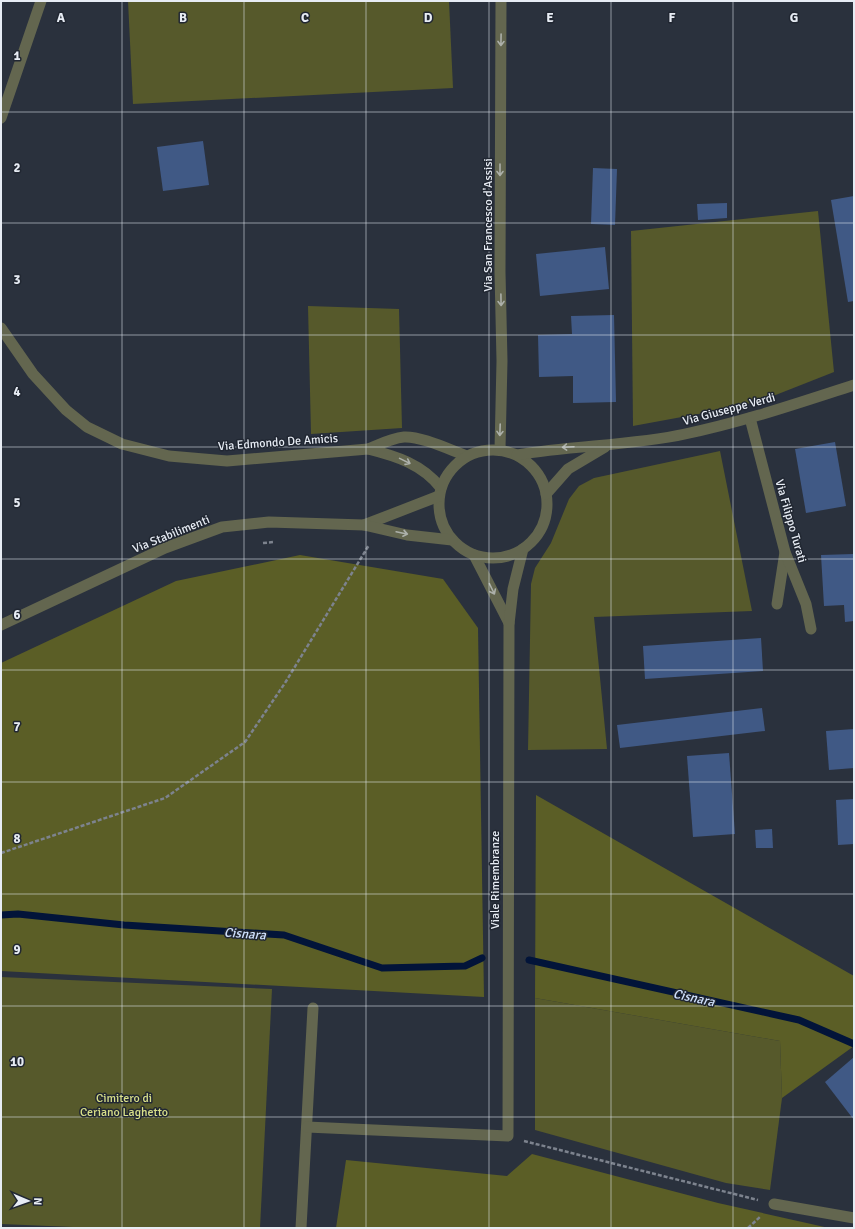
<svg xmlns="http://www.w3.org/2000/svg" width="855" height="1229" font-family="Signika,sans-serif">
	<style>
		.green { fill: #56592b }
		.forest { fill: #5b5e26 }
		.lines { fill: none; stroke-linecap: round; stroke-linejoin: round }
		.stream { stroke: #021439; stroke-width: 7 }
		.building { fill: #405985 }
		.path { stroke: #7d838e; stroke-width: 2.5; stroke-dasharray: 4 2; stroke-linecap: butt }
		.service { stroke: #63664f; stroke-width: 11 }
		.minor { stroke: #63664f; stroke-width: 11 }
		.tertiary { stroke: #63664f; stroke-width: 11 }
		.oneway { stroke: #acb0aa }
		.grid { fill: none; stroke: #e7ecf4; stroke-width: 1; stroke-opacity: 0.55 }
		.labels { text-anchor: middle; stroke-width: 3; stroke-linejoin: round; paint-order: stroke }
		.street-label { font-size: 12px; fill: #e7ecf4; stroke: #212732 }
		.park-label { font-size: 12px; fill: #d9e08a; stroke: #212732 }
		.water-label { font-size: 13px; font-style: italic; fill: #d0e1fd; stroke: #212732 }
		.grid-label { font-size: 13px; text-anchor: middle; font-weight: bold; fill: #e7ecf4; stroke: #212732; stroke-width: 3; stroke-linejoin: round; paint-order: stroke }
	</style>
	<rect width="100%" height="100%" fill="#2a313d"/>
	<g class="green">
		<path d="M128 1H449L453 88 133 104Z"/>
		<path d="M818 211 834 372 768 398 736 407 633 426 631 231Z"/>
		<path d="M308 306 399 309 402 428 311 434Z"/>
		<path d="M720 451 752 611 594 617 607 749 528 750 531 584 535 568 551 543 569 499 579 486 594 478Z"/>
		<path d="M1 977 272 989 260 1228H97L1 1224Z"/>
		<path d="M535 998 780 1041 782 1098 770 1190 726 1183 535 1130Z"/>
	</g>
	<g class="forest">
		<path d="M300 555 443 579 478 628 484 997 1 971V663L176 581Z"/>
		<path d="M536 795 854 976V1046L782 1098 780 1041 535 998Z"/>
		<path d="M532 1154 718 1203 829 1228H336L346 1160 507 1176Z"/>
	</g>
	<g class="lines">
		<g class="stream">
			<path d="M1 915 18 914 124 925 284 935 382 968 465 966 482 958"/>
			<path d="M529 960 799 1020 854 1044"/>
		</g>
	</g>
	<g class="building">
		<path d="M203 141 209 185 163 191 157 147Z"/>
		<path d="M593 168 617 169 615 225 591 224Z"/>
		<path d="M854 196V301L848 302 831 200Z"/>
		<path d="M727 203V218L698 220 697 204Z"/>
		<path d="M605 247 609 289 540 296 536 254Z"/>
		<path d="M614 315 616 402 573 403V376L539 377 538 335 572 334 571 316Z"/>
		<path d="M835 442 846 506 806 513 795 449Z"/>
		<path d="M854 554V621L845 622 844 605 824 606 821 555Z"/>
		<path d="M761 638 763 671 645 679 643 646Z"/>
		<path d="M762 708 765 731 620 748 617 725Z"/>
		<path d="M854 729V768L829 770 826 731Z"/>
		<path d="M729 753 735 834 693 837 687 756Z"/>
		<path d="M854 799V844L838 845 836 800Z"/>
		<path d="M772 829 773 848H756L755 830Z"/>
		<path d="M854 1057V1120L825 1082Z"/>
	</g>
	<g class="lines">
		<g class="path">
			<path d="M263 543 274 542"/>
			<path d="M1 853 165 798 245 742 285 683 369 545"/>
			<path d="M524 1141 758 1200"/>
			<path d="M748 1228 761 1216"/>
		</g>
		<g class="service">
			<path d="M777 604 785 552"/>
			<path d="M774 1204 854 1218"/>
			<path d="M301 1228 313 1008"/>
		</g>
		<g class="minor">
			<path d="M1 118 41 1"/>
			<path d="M1 328 33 374 66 410 87 427 122 444 169 456 227 461 368 449C380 444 392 438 404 437 421 436 450 450 467 456"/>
			<path d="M750 418 785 552 806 604 811 629"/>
			<path d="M368 449C396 456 422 464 441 488"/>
			<path d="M500 449 502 361 500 272 501 1"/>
			<path d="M474 555 509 623"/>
			<path d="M307 1127 508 1136 509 624 513 589 523 549"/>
		</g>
		<g class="tertiary">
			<circle cx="493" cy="504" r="54"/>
			<path d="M517 455C573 445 630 446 685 434 743 422 798 403 854 385"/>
			<path d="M546 494 568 469 605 447"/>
			<path d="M364 525 439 496"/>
			<path d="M1 625 165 548 222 527 269 522 364 525 407 535 452 540"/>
		</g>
	</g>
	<defs><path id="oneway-shaft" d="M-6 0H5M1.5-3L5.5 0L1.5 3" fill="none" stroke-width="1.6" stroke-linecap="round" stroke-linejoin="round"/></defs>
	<g class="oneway">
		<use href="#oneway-shaft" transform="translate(501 40) rotate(91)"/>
		<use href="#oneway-shaft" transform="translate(500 170) rotate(90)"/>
		<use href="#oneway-shaft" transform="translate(501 300) rotate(89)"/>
		<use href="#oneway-shaft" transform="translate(500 430) rotate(92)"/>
		<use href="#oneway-shaft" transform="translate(568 447) rotate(177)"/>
		<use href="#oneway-shaft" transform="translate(405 461) rotate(26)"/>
		<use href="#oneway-shaft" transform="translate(402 533) rotate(12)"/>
		<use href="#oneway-shaft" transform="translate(492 589) rotate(64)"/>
	</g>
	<path class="grid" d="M122 1V1228M244 1V1228M366 1V1228M489 1V1228M611 1V1228M733 1V1228M1 112H854M1 223H854M1 335H854M1 447H854M1 559H854M1 670H854M1 782H854M1 894H854M1 1006H854M1 1117H854"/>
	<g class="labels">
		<g class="street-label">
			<text transform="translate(488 225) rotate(-90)" y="4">Via San Francesco d'Assisi</text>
			<text transform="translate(729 409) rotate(-15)" y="4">Via Giuseppe Verdi</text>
			<text transform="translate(278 442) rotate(-4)" y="4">Via Edmondo De Amicis</text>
			<text transform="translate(791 521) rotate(74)" y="4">Via Filippo Turati</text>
			<text transform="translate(171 534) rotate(-22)" y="4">Via Stabilimenti</text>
			<text transform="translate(495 880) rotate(-90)" y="4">Viale Rimembranze</text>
		</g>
		<g class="park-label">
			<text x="124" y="1102">Cimitero di<tspan x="124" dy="14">Ceriano Laghetto</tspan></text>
		</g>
		<g class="water-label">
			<text transform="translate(245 933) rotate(4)" y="5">Cisnara</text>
			<text transform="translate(694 997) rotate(12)" y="5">Cisnara</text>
		</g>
	</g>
	<g class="grid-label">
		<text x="61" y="22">A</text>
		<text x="183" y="22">B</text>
		<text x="305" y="22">C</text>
		<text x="428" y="22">D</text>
		<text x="550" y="22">E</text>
		<text x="672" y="22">F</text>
		<text x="794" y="22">G</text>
		<text x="17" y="60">1</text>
		<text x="17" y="172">2</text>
		<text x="17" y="284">3</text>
		<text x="17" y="396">4</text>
		<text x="17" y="507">5</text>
		<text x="17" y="619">6</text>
		<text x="17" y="731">7</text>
		<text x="17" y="843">8</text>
		<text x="17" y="954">9</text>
		<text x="17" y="1066">10</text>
	</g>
	<rect width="855" height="1229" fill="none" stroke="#e7ecf4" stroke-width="4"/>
	<g transform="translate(28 1201) rotate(92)" stroke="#212732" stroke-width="3" paint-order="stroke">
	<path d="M0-3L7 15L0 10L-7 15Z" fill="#e7ecf4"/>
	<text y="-6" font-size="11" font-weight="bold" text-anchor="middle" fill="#e7ecf4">N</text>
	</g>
</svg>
